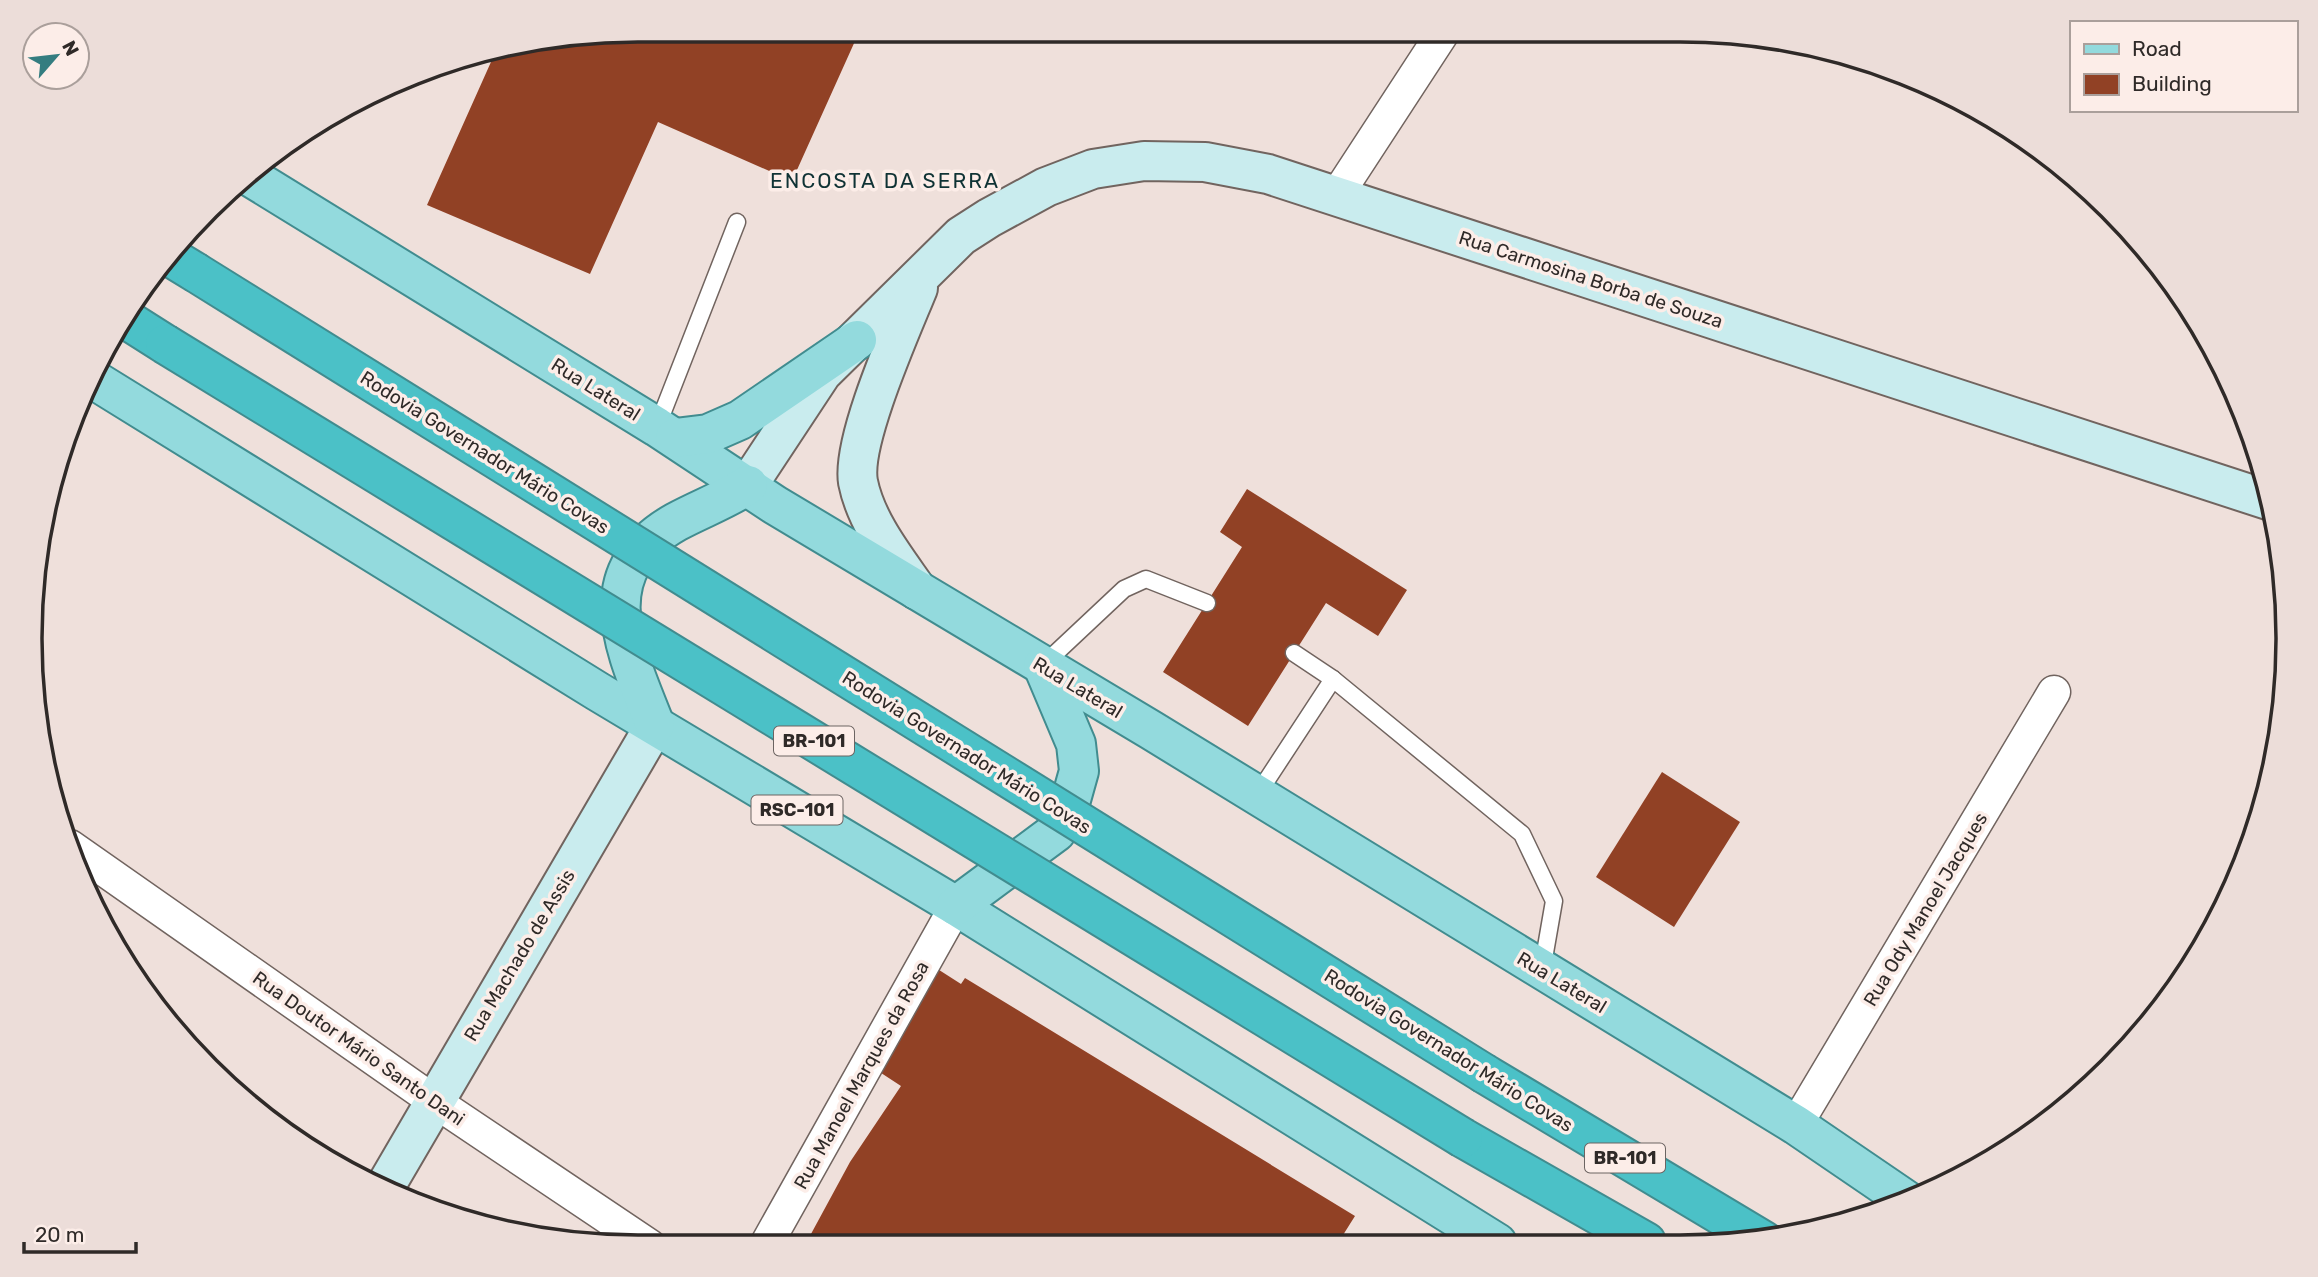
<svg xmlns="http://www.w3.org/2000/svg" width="2318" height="1277" font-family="Rubik,sans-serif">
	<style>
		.building { fill: #914125 }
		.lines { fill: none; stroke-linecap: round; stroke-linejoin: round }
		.lane-casing { stroke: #71645f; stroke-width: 19 }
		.street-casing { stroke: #71645f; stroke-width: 35 }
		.secondary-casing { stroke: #71645f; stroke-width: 42 }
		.primary-casing { stroke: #418c8f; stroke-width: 42 }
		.highway-casing { stroke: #418c8f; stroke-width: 42 }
		.lane { stroke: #fff; stroke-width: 16 }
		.street { stroke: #fff; stroke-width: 32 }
		.secondary { stroke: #c9ecee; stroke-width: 38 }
		.primary { stroke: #93dadd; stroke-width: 38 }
		.highway { stroke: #4bc1c7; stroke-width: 38 }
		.highway-bridge-casing { stroke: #418c8f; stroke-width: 42; stroke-linecap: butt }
		.highway-bridge { stroke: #4bc1c7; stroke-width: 38 }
		.labels { text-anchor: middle; stroke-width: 7; stroke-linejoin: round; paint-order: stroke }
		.shield { fill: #fcede8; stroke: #6c6462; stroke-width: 2 }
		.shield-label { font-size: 18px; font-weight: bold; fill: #2f2a28 }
		.street-label { font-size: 19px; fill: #2f2a28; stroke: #fcede8 }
		.neighbourhood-label { font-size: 21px; letter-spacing: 2px; fill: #103335; stroke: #fcede8 }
		.rim { fill: none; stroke: #2f2a28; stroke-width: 3.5 }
	</style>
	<rect width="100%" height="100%" fill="#efe0db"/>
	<g class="building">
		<path d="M638 30H860L792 181 658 122 590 274 427 205 495 53Z"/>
		<path d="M1247 489 1407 590 1378 636 1326 603 1248 726 1163 672 1242 547 1220 532Z"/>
		<path d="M1662 772 1740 822 1674 927 1596 877Z"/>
		<path d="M936 968 961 984 965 978 1355 1216 1338 1243 805 1245 850 1162 901 1086 875 1069Z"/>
	</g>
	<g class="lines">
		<g class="lane-casing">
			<g id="lane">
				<path d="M657 427 737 222"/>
				<path d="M1294 653 1333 679 1522 834 1554 901 1542 970"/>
				<path d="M1043 665 1124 589 1146 579 1207 603"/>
				<path d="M1257 795 1333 679"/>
			</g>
		</g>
		<g class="street-casing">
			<g id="street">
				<path d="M1337 195 1444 31"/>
				<path d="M70 846 434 1101 650 1246"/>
				<path d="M1796 1125 2054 692"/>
				<path d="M766 1245 956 906"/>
			</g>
		</g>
		<g class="secondary-casing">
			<g id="secondary">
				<path d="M748 485 822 373 961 236 989 218 1046 187 1093 169 1144 161 1205 162 1268 174 2271 501"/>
				<path d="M917 590C894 557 866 522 858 482 851 441 901 330 918 288"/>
				<path d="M385 1187 655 725"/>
			</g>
		</g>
		<g class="primary-casing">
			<g id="primary">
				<path d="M249 176 657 427 775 505 1151 730 1796 1125 1906 1200"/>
				<path d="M96 381 597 691 956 906 1497 1243"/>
				<path d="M675 438 708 434 740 420 857 340"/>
				<path d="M655 725C626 651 586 573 676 522 700 509 725 500 748 485"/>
				<path d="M956 906 1056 832 1067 814 1079 771 1076 744 1043 666"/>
			</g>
		</g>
		<g class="highway-casing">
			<g id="highway">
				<path d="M172 258 195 272"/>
				<path d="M124 318 165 344"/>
				<path d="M1485 1074 1764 1241"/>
				<path d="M1463 1138 1646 1242"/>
			</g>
		</g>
		<use href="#lane" class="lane"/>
		<use href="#street" class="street"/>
		<use href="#secondary" class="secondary"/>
		<use href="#primary" class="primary"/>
		<use href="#highway" class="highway"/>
		<g class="highway-bridge-casing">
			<g id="highway-bridge">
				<path d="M195 272 1485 1074"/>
				<path d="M165 344 1463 1138"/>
			</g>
		</g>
		<use href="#highway-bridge" class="highway-bridge"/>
	</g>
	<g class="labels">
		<g class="shield">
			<rect x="774" y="726.5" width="80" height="29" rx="5"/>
			<rect x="751.5" y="795.5" width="91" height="29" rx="5"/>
			<rect x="1585" y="1143.5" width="80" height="29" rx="5"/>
		</g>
		<g class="shield-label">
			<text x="814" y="747">BR-101</text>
			<text x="797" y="816">RSC-101</text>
			<text x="1625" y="1164">BR-101</text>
		</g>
		<g class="street-label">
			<text transform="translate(1591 279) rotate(18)" y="7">Rua Carmosina Borba de Souza</text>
			<text transform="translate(596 389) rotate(32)" y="7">Rua Lateral</text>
			<text transform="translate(485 452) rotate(32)" y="7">Rodovia Governador Mário Covas</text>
			<text transform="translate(1078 687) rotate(31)" y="7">Rua Lateral</text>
			<text transform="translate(967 752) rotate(32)" y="7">Rodovia Governador Mário Covas</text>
			<text transform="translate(1925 909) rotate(-59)" y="7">Rua Ody Manoel Jacques</text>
			<text transform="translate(519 955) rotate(-59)" y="7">Rua Machado de Assis</text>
			<text transform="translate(1562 982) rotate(31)" y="7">Rua Lateral</text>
			<text transform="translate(359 1048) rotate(35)" y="7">Rua Doutor Mário Santo Dani</text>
			<text transform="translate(1449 1050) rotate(32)" y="7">Rodovia Governador Mário Covas</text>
			<text transform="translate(861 1075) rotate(-61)" y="7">Rua Manoel Marques da Rosa</text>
		</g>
		<g class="neighbourhood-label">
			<text x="885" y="188">ENCOSTA DA SERRA</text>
		</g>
	</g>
	<path d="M0 0H2318V1277H0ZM638 42H1680A596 596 0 0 1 2276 638V639A596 596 0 0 1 1680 1235H638A596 596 0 0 1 42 639V638A596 596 0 0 1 638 42Z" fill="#ecddd9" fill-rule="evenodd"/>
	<path class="rim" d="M638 42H1680A596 596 0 0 1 2276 638V639A596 596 0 0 1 1680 1235H638A596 596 0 0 1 42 639V638A596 596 0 0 1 638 42Z"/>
	<rect x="2070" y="21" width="228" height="91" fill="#fcede8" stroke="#aa9f9b" stroke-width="2"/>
	<rect x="2084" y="44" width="35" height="10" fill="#93dadd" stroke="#aa9f9b" stroke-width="2"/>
	<text x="2132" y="56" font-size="21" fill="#2f2a28">Road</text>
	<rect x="2084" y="74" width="35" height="21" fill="#914125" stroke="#aa9f9b" stroke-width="2"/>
	<text x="2132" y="91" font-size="21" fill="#2f2a28">Building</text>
	<g transform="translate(56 56) rotate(62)"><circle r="33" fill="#fcede8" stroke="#aa9f9b" stroke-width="2"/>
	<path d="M0-5L12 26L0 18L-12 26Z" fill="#347d80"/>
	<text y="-10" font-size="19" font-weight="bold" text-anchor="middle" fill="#2f2a28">N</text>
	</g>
	<path d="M24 1242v10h112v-10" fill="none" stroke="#2f2a28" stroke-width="3.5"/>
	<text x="35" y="1242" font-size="21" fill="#2f2a28" stroke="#fcede8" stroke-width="5" paint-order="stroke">20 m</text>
</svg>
